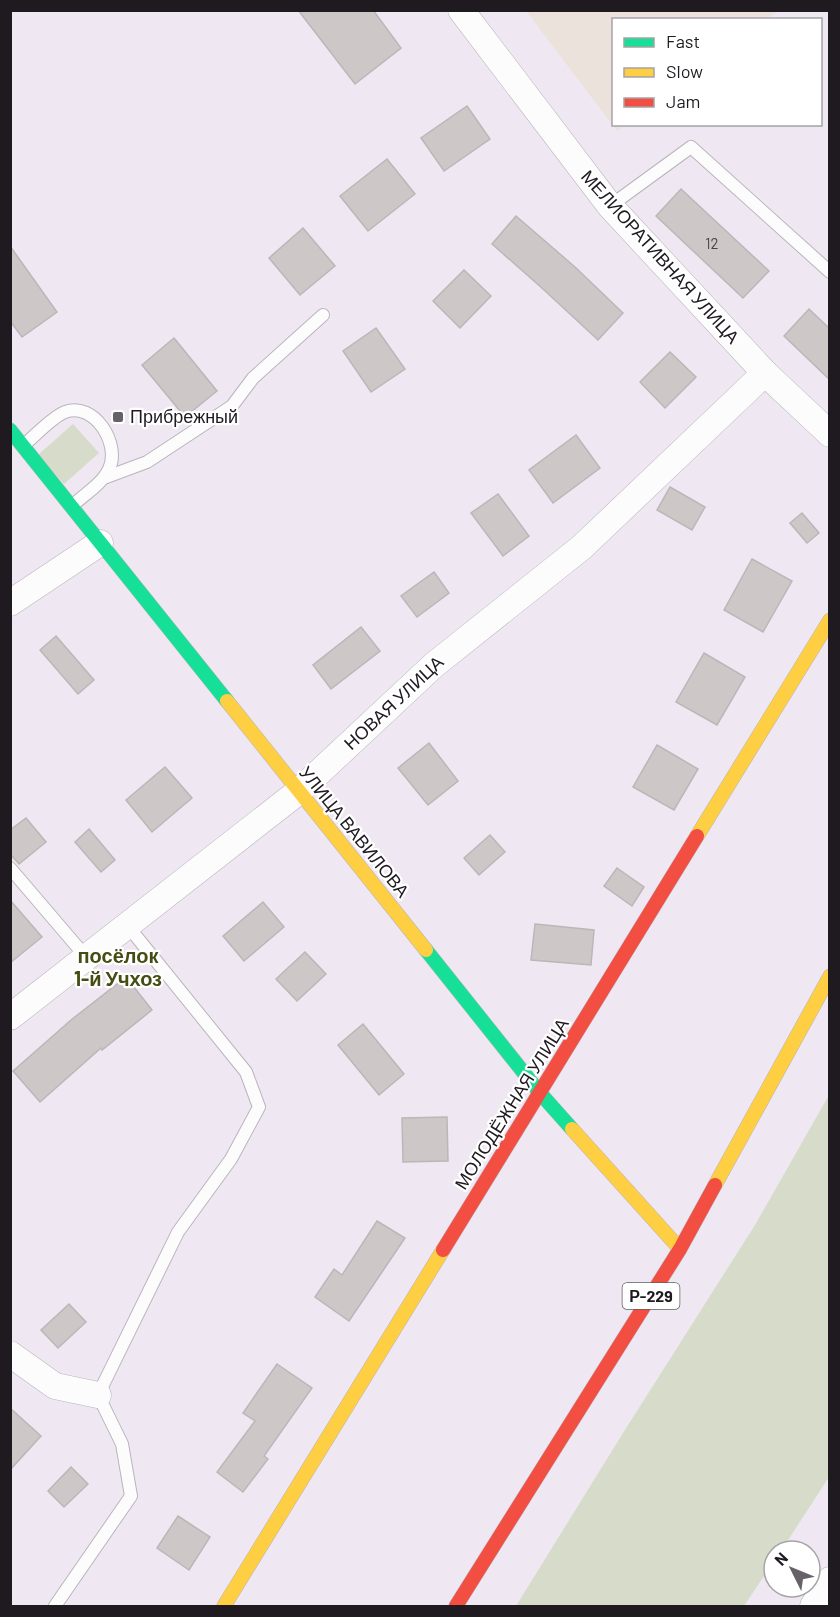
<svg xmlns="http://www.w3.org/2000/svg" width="840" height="1617" font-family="Barlow,sans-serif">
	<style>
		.industrial { fill: #ece2dc }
		.green { fill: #d7dcca }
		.building { fill: #cdc7c8; stroke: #bcb6b8; stroke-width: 1.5 }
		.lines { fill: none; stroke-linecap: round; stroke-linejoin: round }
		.lane-casing { stroke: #b9b4bc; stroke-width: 14 }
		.street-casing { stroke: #b9b4bc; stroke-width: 27 }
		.fast-casing { stroke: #b9b4bc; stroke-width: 15 }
		.slow-casing { stroke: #b9b4bc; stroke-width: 15 }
		.jam-casing { stroke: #b9b4bc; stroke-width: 15 }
		.lane { stroke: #fdfcfd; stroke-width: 12 }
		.street { stroke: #fdfcfd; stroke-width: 26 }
		.fast { stroke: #16e098; stroke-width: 14 }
		.slow { stroke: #ffcf43; stroke-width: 14 }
		.jam { stroke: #f24e42; stroke-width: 14 }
		.poi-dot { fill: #67626a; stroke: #fff; stroke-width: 2 }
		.labels { text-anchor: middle; stroke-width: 4.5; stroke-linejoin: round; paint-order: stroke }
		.number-label { font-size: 15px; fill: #4a454a }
		.shield { fill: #fff; stroke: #625f63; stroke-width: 1.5 }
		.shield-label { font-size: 16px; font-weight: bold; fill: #1e1a20 }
		.street-label { font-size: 18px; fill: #1e1a20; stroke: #fff }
		.poi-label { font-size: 18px; fill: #1e1a20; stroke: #fff; text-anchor: start }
		.neighbourhood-label { font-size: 20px; font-weight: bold; fill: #464d13; stroke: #fff }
	</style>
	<rect width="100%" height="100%" fill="#efe8f2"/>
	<path class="industrial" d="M526 11H778L766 19 614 20V124L626 125 617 131Z"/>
	<g class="green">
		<path d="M73 424 99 453 64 484 38 455Z"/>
		<path d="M829 1095V1477L781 1551H774V1561L744 1606H516L623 1433 755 1225Z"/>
	</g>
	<g class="building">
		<path d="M298 10H373L401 48 355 84Z"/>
		<path d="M467 106 490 139 444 171 421 138Z"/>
		<path d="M387 159 415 194 368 231 340 196Z"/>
		<path d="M681 189 769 271 743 298 656 216Z"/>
		<path d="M516 216 575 267 623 313 598 340 543 289 492 244Z"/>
		<path d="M303 228 335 266 300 295 269 258Z"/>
		<path d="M10 246 57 312 22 337 10 321Z"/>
		<path d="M464 270 491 296 460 328 433 301Z"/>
		<path d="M809 309 830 329V380L784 336Z"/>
		<path d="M376 328 405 369 371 392 343 351Z"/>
		<path d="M174 338 217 391 185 417 142 365Z"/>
		<path d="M670 352 696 377 665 408 640 382Z"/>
		<path d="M576 435 600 468 553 503 529 470Z"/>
		<path d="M670 487 705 507 692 530 657 510Z"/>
		<path d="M498 494 529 536 503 556 471 513Z"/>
		<path d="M802 513 819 533 807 543 790 523Z"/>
		<path d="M752 559 792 581 763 632 724 610Z"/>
		<path d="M434 572 449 593 417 617 401 596Z"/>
		<path d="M361 627 380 651 331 689 313 665Z"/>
		<path d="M56 636 94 680 78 694 40 650Z"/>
		<path d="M704 653 745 677 717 725 676 702Z"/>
		<path d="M429 743 458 781 428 805 398 768Z"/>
		<path d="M657 745 698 769 674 810 633 787Z"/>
		<path d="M165 767 192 798 152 832 126 800Z"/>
		<path d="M26 818 46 842 19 864 10 854V830Z"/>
		<path d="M89 829 115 860 101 872 75 842Z"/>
		<path d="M490 835 505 852 479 875 464 858Z"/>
		<path d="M617 868 644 887 632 906 604 886Z"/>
		<path d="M10 900 42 937 10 963Z"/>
		<path d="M263 902 284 927 244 961 223 936Z"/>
		<path d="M535 924 594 930 591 965 531 960Z"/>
		<path d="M305 952 326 974 297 1001 276 979Z"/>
		<path d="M126 977 152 1010 102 1050 101 1048 40 1102 13 1071 71 1020Z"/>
		<path d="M363 1024 404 1074 379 1095 338 1045Z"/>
		<path d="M447 1117 448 1161 403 1162 402 1118Z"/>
		<path d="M377 1221 405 1238 349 1321 315 1297 334 1269 342 1275Z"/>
		<path d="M69 1304 86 1322 58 1348 41 1330Z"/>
		<path d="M277 1364 312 1388 264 1456 268 1459 243 1492 217 1472 255 1421 243 1413Z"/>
		<path d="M10 1408 41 1436 10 1470Z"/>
		<path d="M71 1467 88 1484 64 1507 48 1491Z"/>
		<path d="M178 1516 210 1537 189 1570 157 1548Z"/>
	</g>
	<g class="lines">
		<g class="lane-casing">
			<g id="lane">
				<path d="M610 206 691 147 830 272"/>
				<path d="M25 444C35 436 52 417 65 412 94 401 121 444 109 469 102 484 85 494 73 505"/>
				<path d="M104 478 147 462 232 406 253 378 323 315"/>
				<path d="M10 868 86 957"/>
				<path d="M55 1606 131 1496 122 1444 98 1395 178 1232 231 1159 259 1107 246 1072 127 925"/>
			</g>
		</g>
		<g class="street-casing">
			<g id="street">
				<path d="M461 10 610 206 765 373 830 434"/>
				<path d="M10 603 100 543"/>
				<path d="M10 1017 298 792 434 665 582 547 765 373"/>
				<path d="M10 1354 55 1386 98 1395"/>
				<path d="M813 1606 830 1580"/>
			</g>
		</g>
		<g class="fast-casing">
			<g id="fast">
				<path d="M10 430 227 701"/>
				<path d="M426 950 540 1093 572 1129"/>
			</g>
		</g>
		<g class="slow-casing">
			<g id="slow">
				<path d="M227 701 426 950"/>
				<path d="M697 836 830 620"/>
				<path d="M572 1129 680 1249"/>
				<path d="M715 1185 830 976"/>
				<path d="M224 1606 443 1250"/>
			</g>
		</g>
		<g class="jam-casing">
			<g id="jam">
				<path d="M443 1250 697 836"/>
				<path d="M456 1606 680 1249 715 1185"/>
			</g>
		</g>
		<use href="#lane" class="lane"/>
		<use href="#street" class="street"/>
		<use href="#fast" class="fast"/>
		<use href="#slow" class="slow"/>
		<use href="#jam" class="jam"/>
	</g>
	<rect class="poi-dot" x="112" y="411" width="12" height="12" rx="3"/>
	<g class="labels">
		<g class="number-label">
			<text x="712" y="249">12</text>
		</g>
		<rect class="shield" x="622.5" y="1283" width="57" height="26" rx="4.5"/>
		<g class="shield-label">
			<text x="651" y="1302">Р-229</text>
		</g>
		<g class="street-label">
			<text transform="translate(660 257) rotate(48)" y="6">МЕЛИОРАТИВНАЯ УЛИЦА</text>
			<text transform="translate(394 703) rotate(-43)" y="6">НОВАЯ УЛИЦА</text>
			<text transform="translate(354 832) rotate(51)" y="6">УЛИЦА ВАВИЛОВА</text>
			<text transform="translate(512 1104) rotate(-58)" y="6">МОЛОДЁЖНАЯ УЛИЦА</text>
		</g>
		<g class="poi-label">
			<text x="130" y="423">Прибрежный</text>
		</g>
		<g class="neighbourhood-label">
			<text x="118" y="963">посёлок<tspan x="118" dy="23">1-й Учхоз</tspan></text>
		</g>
	</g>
	<rect width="840" height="1617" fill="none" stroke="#1e1a20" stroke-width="24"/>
	<rect x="612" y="18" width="210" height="108" fill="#ffffff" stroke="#a5a3a6" stroke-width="1.5"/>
	<rect x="624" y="38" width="30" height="9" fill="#16e098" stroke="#a5a3a6" stroke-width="1.5"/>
	<text x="666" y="48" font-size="18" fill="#1e1a20">Fast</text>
	<rect x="624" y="68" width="30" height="9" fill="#ffcf43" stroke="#a5a3a6" stroke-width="1.5"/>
	<text x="666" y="78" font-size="18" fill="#1e1a20">Slow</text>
	<rect x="624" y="98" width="30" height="9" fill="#f24e42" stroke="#a5a3a6" stroke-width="1.5"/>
	<text x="666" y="108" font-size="18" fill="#1e1a20">Jam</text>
	<g transform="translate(792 1569) rotate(313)"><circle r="28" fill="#ffffff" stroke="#a5a3a6" stroke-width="1.5"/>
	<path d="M0-4.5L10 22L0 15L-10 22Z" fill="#67626a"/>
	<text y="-9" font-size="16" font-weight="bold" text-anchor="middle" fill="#1e1a20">N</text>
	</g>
</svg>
